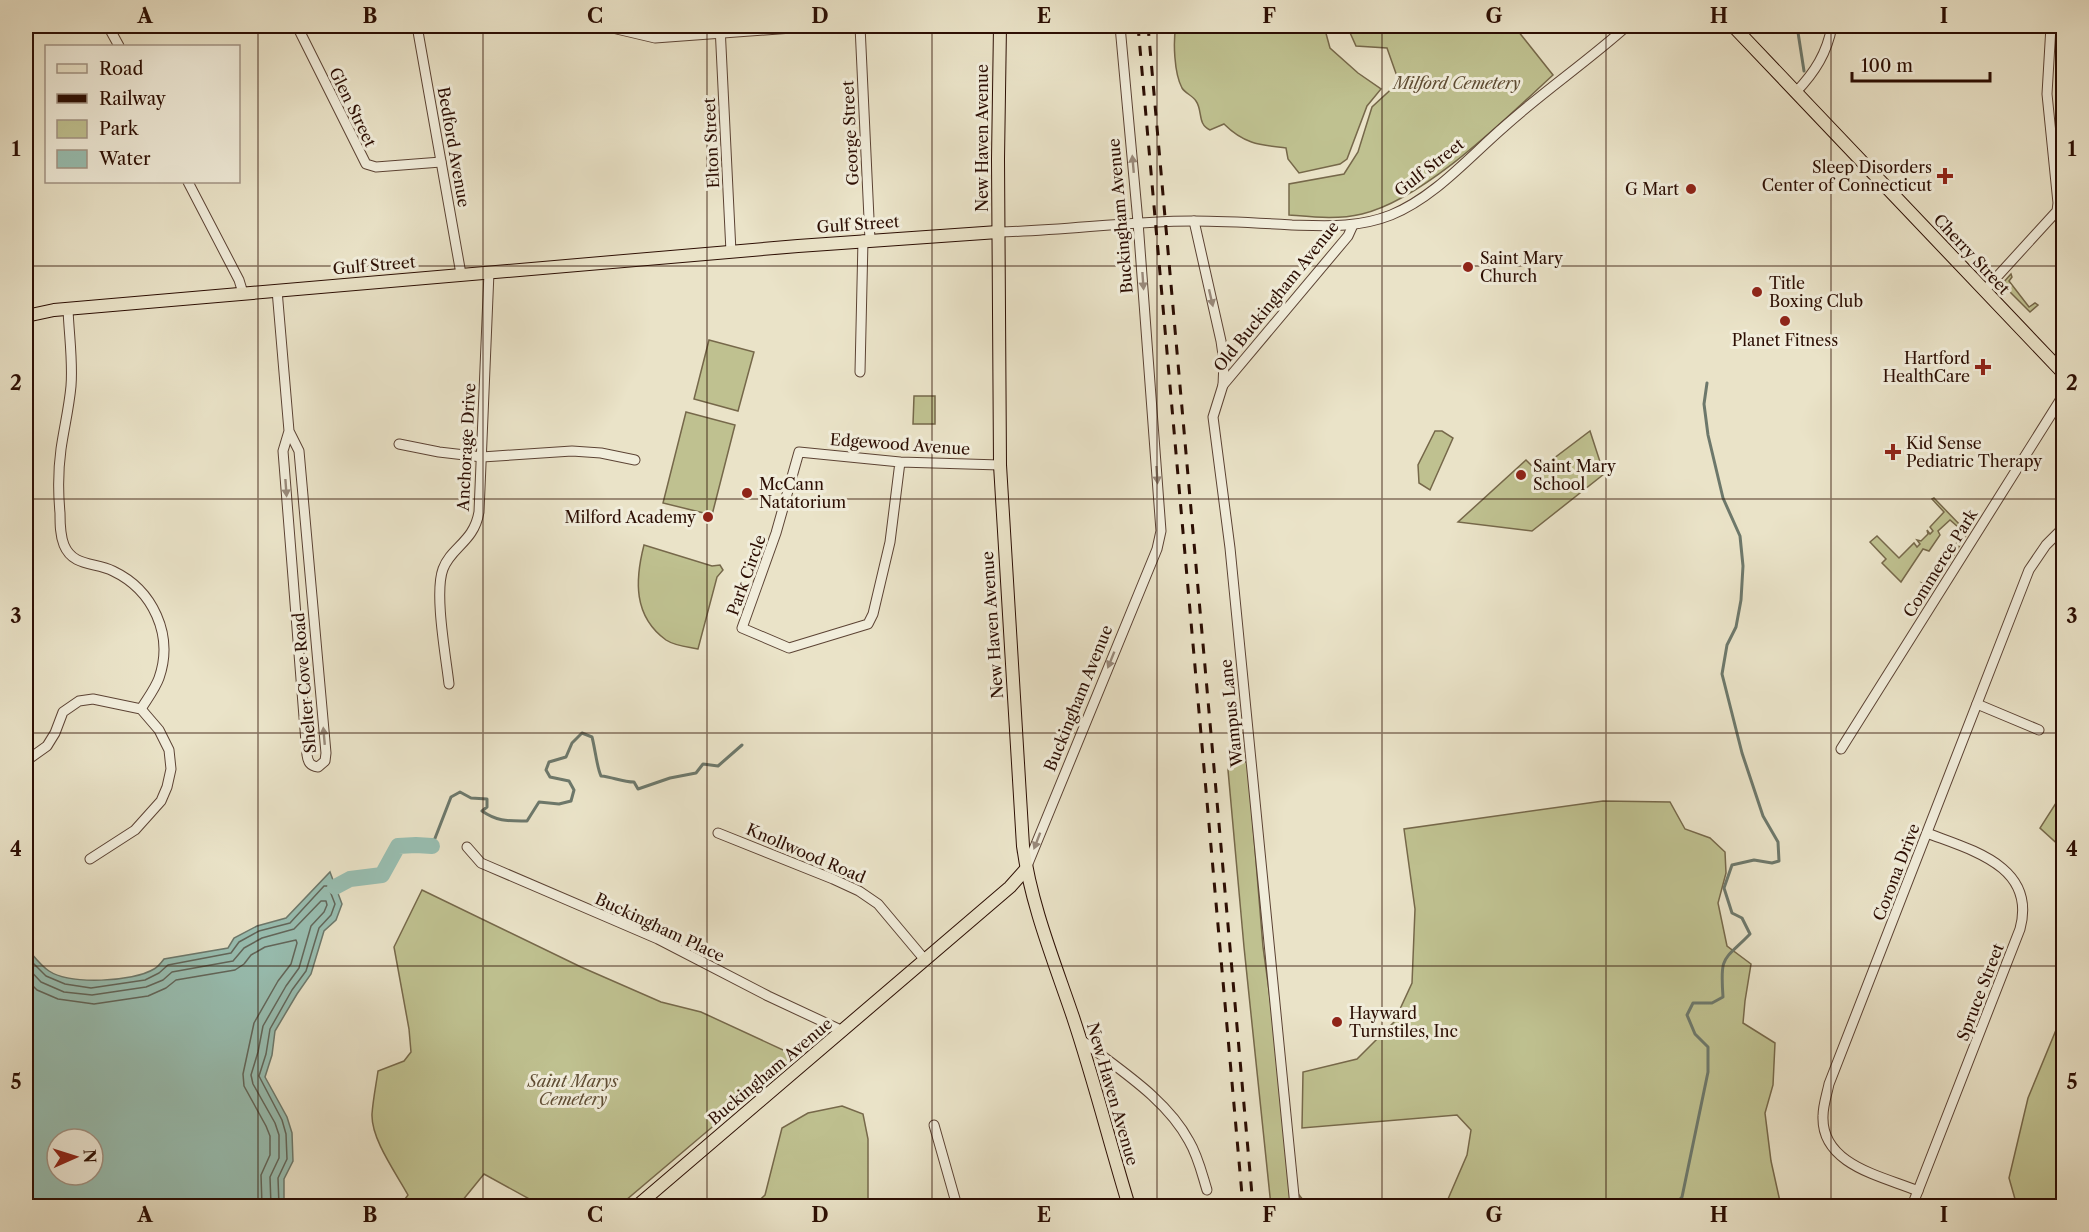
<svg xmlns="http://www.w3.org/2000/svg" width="2089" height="1232" font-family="'Libre Caslon Text',serif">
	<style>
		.green { fill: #bfc190; stroke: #76684a; stroke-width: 1.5 }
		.water { fill: #98beb1; stroke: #6d786b; stroke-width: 1.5; fill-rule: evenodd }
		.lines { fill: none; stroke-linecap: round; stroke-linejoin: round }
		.shore { stroke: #62665a; stroke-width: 1.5 }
		.stream { stroke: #6d786b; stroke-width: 3 }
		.river { stroke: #98beb1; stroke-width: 16 }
		.minor-casing { stroke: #5c4334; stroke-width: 11 }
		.major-casing { stroke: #2c0e03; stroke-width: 14 }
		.minor { stroke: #f1eddb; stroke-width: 9 }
		.major { stroke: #eae3c8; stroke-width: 12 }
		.rail { stroke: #2c0e03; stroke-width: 3; stroke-dasharray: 10 10; stroke-linecap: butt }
		.oneway { fill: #98897a }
		.grid { fill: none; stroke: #2c0e03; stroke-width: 1.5; stroke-opacity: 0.55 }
		.poi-dot { fill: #8f2418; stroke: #f1eddb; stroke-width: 2 }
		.labels { text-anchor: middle; stroke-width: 6; stroke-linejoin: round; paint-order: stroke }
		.park-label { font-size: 16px; font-style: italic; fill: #5f4d34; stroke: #f1eddb }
		.street-label { font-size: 16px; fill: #2c0e03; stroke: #f1eddb }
		.poi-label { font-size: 16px; fill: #2c0e03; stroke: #f1eddb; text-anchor: start }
		.neatline { fill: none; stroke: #2c0e03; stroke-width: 2 }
		.grid-label { font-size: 20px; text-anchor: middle; font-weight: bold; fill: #2c0e03 }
	</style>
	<rect width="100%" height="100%" fill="#eae3c8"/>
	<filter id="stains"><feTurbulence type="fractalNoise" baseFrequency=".00333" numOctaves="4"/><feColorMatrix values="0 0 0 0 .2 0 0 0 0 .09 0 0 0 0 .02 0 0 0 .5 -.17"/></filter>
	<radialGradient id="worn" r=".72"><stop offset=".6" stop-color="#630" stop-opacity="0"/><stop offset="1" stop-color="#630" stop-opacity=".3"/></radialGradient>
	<g class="green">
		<path d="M628 26H727L656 31Z"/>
		<path d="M1176 26H1324L1330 48 1358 73 1381 89 1367 106 1347 159 1340 164 1299 173 1288 159 1286 148C1260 145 1244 144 1224 124L1210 130C1197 124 1203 111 1196 101 1193 96 1185 93 1182 88 1174 73 1173 41 1176 26Z"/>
		<path d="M1347 26H1514L1553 75C1505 119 1425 199 1362 214 1337 220 1313 217 1289 215V184L1344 174 1358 152 1372 107 1399 82 1387 48 1356 46Z"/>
		<path d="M2011 274 2012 277 2009 281 2029 307 2035 303 2038 305 2030 312 2002 284Z"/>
		<path d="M709 340 754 352 738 411 694 399Z"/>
		<path d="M914 396H935V424H913Z"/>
		<path d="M686 412 735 425 712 515 663 503Z"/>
		<path d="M1435 431H1442L1453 438 1430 490 1419 483 1418 465Z"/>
		<path d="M1590 431 1604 474 1532 531 1458 522 1526 460 1537 471Z"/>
		<path d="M1934 498 1962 527 1967 523 1971 527 1933 589 1930 591 1922 583 1930 585 1960 538 1955 532 1958 527 1950 520 1938 531 1940 535 1929 551 1923 549 1901 582 1882 563 1886 559 1870 542 1877 536 1899 558 1914 543 1917 547 1920 544 1917 540 1921 541 1928 534 1927 530 1930 534 1933 531 1930 527 1944 512 1932 499Z"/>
		<path d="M644 545 712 566 720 565 723 570 717 577 698 649C688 647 675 646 666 640 633 616 635 580 644 545Z"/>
		<path d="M1240 757 1248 764 1263 947 1281 1078 1291 1185 1308 1206H1271L1244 947 1228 770 1232 758Z"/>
		<path d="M2063 792V849L2040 828Z"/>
		<path d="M1603 801 1670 802 1685 829 1710 838 1725 852 1726 873 1718 903 1727 946 1751 964 1745 1001 1743 1023 1775 1043 1773 1085 1765 1113 1771 1161 1781 1206H1445L1467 1155 1471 1130 1457 1115 1302 1128 1303 1072 1357 1059 1394 1022 1412 983 1415 909 1404 829Z"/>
		<path d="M422 890 581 967 661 1002 701 1012 796 1056 619 1206H542L484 1174 458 1206H400L408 1195C396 1173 371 1139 372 1114 373 1100 376 1085 378 1071L404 1061 411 1052 409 1029 394 947Z"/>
		<path d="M2063 1013V1206H2017L2009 1178 2028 1098Z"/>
		<path d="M842 1106 863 1114 868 1139V1206H753L765 1195 782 1128 808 1113Z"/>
	</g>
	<path class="water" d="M330 872 342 904 336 920 324 931 311 974 297 994 275 1031 272 1055 265 1077 287 1117 292 1133 293 1161 284 1179V1206H26V947C33 955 40 965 49 971 70 985 133 982 154 969 158 967 161 963 164 959L228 948 234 938 257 926 286 918ZM57 1139H93V1175H57Z"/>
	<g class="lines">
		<g class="shore">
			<path d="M26 956 46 976 65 984 91 988 145 980 159 973 168 965 231 953 239 942 259 931 290 923 324 886H328L335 904 331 915 319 928 306 971 292 990 270 1029 266 1054 259 1076 282 1120 286 1134 287 1159 278 1178 279 1206"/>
			<path d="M26 966 41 982 64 992 92 995 146 987 163 980 172 972 233 961 244 948 262 938 294 929 321 901H326L327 905 324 912 311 926 299 968 286 986 263 1026 258 1052 251 1075 253 1084 275 1123 279 1135V1158L270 1177 271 1206"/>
			<path d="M26 979 37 990 58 999 94 1004 148 996 166 988 176 980 235 970 244 964 251 955 265 947 296 940 297 943 291 964 278 981 254 1023 243 1074 244 1086 266 1126 270 1136V1155L261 1175 262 1206"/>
		</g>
		<g class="stream">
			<path d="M1797 26 1804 71"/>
			<path d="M432 846 451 797 460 792 471 798 487 799V807L482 811C498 822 508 821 527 821L539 802 559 804 571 801 574 790 569 781 550 777 546 770 549 762 566 757 572 743 582 733 592 737C595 748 597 768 601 776 613 777 622 782 634 782L638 789 670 778 696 773 703 764 718 766 742 745"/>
			<path d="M1674 1206 1682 1197 1708 1072V1047L1695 1034 1687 1015 1693 1003H1712L1723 997C1720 954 1723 962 1750 934L1742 918 1732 913 1724 888 1732 865 1754 860 1772 863 1779 861 1778 842 1763 816 1742 753 1722 674 1727 645 1736 627 1741 600 1743 566 1740 536 1723 498 1708 435 1704 404 1707 383"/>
		</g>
		<path class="river" d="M335 887 350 879 382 875 398 846 416 845 432 846"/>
		<g class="minor-casing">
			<g id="minor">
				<path d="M108 26 119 46"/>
				<path d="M297 26 366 164 376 167 441 162"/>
				<path d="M417 26 461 274"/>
				<path d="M604 26 655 38 819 26"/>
				<path d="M720 26 731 252"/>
				<path d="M860 26 870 240"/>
				<path d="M1796 92C1815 72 1827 53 1832 26"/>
				<path d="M188 182 239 280 243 293"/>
				<path d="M1194 221 1221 341 1224 362 1223 385 1213 417 1230 548 1295 1206"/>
				<path d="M998 232C1063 231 1127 221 1193 221 1226 221 1259 223 1292 225 1327 226 1358 228 1391 215 1435 197 1469 157 1505 126 1544 91 1588 61 1627 26"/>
				<path d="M277 290 289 431 283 451 307 755C308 762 310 766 318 767L325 761 326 753 299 451 289 431"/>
				<path d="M1984 291 2057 211 2058 203 2047 94 2051 26"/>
				<path d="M68 309C69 335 73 361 71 386 69 408 64 428 61 449 58 471 58 492 60 513 60 524 60 535 64 545 73 567 95 562 113 571 153 590 174 635 159 678 155 689 147 699 141 709"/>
				<path d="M860 372 863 240"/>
				<path d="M1223 385 1348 236 1353 225"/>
				<path d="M399 444 439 452 482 457 572 451 601 453 635 460"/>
				<path d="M900 462 890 542 873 614 868 624 789 648 742 628 776 533 799 452 900 462 1000 465"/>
				<path d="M449 684C446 657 434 593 443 569 451 547 474 542 479 512L489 272"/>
				<path d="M1977 704 2039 730"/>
				<path d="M1841 749 2064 394"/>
				<path d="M26 761 47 746 55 733 63 712 79 701 93 699 141 709 159 730 169 750 171 769 167 787 161 801 135 830 90 859"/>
				<path d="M718 833 833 879 859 891 878 904 925 960"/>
				<path d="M467 847 481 863 658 939 768 996 843 1031"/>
				<path d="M1027 866 1157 549 1161 531 1138 222 1120 26"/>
				<path d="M1080 1039C1118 1069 1166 1098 1189 1141 1198 1156 1202 1174 1207 1190"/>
				<path d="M934 1125 957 1206"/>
				<path d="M1918 1191C1882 1176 1821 1165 1823 1116 1823 1105 1827 1094 1829 1084L2029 570 2046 545 2064 527"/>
				<path d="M647 1198 652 1206"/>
				<path d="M1912 1206 2020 929C2037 866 1971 850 1927 833"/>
			</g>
		</g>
		<g class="major-casing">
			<g id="major">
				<path d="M1000 26 998 159 1000 465 1023 846C1031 905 1054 961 1073 1017 1094 1080 1110 1144 1129 1206"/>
				<path d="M1733 26 2064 374"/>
				<path d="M26 316 54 310 798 246 998 232"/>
				<path d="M637 1206 1010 887 1026 869"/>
			</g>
		</g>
		<use href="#minor" class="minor"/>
		<use href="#major" class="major"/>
		<g class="rail">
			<path d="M1138 26 1243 1206"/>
			<path d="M1148 26 1253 1206"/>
		</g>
	</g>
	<defs><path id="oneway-solid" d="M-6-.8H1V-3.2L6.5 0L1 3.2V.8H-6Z" transform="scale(1.5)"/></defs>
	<g class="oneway">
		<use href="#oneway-solid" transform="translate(1133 164) rotate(-95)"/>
		<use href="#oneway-solid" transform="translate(1143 281) rotate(86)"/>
		<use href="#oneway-solid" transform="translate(1211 298) rotate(77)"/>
		<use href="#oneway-solid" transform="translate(1157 475) rotate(86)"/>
		<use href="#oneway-solid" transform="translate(286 488) rotate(86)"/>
		<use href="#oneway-solid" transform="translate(1111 660) rotate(112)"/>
		<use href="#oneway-solid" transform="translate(324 736) rotate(-95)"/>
		<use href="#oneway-solid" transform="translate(1037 841) rotate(111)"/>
	</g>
	<path class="grid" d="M258 26V1206M483 26V1206M707 26V1206M932 26V1206M1157 26V1206M1382 26V1206M1606 26V1206M1831 26V1206M26 266H2064M26 499H2064M26 733H2064M26 966H2064"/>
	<g class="poi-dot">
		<path d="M1942 167h6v6h6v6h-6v6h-6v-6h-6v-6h6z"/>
		<circle cx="1691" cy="189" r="6"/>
		<circle cx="1468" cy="267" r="6"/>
		<circle cx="1757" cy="292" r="6"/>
		<circle cx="1785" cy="321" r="6"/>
		<path d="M1980 358h6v6h6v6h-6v6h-6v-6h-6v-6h6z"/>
		<path d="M1890 443h6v6h6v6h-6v6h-6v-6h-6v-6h6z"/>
		<circle cx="1521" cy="475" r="6"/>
		<circle cx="747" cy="493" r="6"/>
		<circle cx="708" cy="517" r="6"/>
		<circle cx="1337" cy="1022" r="6"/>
	</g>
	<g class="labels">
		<g class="park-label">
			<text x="1457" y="89">Milford Cemetery</text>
			<text x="573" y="1087">Saint Marys<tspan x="573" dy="18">Cemetery</tspan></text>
		</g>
		<g class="street-label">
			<text transform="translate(353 107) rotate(64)" y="6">Glen Street</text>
			<text transform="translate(850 133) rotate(-93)" y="6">George Street</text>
			<text transform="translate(982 138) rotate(-90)" y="6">New Haven Avenue</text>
			<text transform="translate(711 143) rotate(-93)" y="6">Elton Street</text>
			<text transform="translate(454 147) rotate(80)" y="6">Bedford Avenue</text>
			<text transform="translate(1429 167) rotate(-38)" y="6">Gulf Street</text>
			<text transform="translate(1120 216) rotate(-95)" y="6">Buckingham Avenue</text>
			<text transform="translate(858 224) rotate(-4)" y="6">Gulf Street</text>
			<text transform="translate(1972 254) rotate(47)" y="6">Cherry Street</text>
			<text transform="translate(374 265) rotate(-5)" y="6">Gulf Street</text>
			<text transform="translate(1276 296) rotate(-51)" y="6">Old Buckingham Avenue</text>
			<text transform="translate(900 444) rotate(4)" y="6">Edgewood Avenue</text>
			<text transform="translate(466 447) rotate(-87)" y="6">Anchorage Drive</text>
			<text transform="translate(1940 563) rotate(-58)" y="6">Commerce Park</text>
			<text transform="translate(746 575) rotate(-70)" y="6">Park Circle</text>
			<text transform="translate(992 625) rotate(-94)" y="6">New Haven Avenue</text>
			<text transform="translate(304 683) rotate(-95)" y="6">Shelter Cove Road</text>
			<text transform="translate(1078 698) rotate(-68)" y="6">Buckingham Avenue</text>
			<text transform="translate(1231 713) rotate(-96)" y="6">Wampus Lane</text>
			<text transform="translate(806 853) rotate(23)" y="6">Knollwood Road</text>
			<text transform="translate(1896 872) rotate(-69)" y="6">Corona Drive</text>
			<text transform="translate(660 927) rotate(25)" y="6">Buckingham Place</text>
			<text transform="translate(1980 992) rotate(-69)" y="6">Spruce Street</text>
			<text transform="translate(770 1071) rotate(-40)" y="6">Buckingham Avenue</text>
			<text transform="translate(1113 1094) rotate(74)" y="6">New Haven Avenue</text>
		</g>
		<g class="poi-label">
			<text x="1932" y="173" text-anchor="end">Sleep Disorders<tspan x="1932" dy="18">Center of Connecticut</tspan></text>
			<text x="1679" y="195" text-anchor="end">G Mart</text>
			<text x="1480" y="264">Saint Mary<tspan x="1480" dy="18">Church</tspan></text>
			<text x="1769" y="289">Title<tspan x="1769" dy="18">Boxing Club</tspan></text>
			<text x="1785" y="346" text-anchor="middle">Planet Fitness</text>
			<text x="1970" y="364" text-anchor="end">Hartford<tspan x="1970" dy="18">HealthCare</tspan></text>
			<text x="1906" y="449">Kid Sense<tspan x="1906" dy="18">Pediatric Therapy</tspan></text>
			<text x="1533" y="472">Saint Mary<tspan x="1533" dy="18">School</tspan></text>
			<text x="759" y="490">McCann<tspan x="759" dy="18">Natatorium</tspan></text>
			<text x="696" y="523" text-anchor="end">Milford Academy</text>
			<text x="1349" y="1019">Hayward<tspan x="1349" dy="18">Turnstiles, Inc</tspan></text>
		</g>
	</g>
	<rect width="2089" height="1232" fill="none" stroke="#eae3c8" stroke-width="66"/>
	<rect x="45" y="45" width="195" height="138" fill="#f1eddb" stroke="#a29485" stroke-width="1.5"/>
	<rect x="57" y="64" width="30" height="9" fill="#eae3c8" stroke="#a29485" stroke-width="1.5"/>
	<text x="99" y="75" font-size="18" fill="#2c0e03">Road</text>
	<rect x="57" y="94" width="30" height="9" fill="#2c0e03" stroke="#a29485" stroke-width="1.5"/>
	<text x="99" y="105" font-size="18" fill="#2c0e03">Railway</text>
	<rect x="57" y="120" width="30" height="18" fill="#bfc190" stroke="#a29485" stroke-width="1.5"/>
	<text x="99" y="135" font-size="18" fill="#2c0e03">Park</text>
	<rect x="57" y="150" width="30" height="18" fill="#98beb1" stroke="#a29485" stroke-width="1.5"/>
	<text x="99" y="165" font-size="18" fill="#2c0e03">Water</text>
	<g transform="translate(75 1157) rotate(87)"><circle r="28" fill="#f1eddb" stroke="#a29485" stroke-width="1.5"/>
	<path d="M0-4.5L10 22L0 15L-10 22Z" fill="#8f2418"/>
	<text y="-9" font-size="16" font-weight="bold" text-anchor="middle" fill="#2c0e03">N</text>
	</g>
	<path d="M1852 72v9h138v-9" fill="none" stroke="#2c0e03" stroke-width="3"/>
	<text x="1861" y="72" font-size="18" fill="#2c0e03" stroke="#f1eddb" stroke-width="4.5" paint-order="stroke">100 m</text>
	<rect x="33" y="33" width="2023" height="1166" class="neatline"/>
	<g class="grid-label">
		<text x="145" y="23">A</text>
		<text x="370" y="23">B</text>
		<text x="595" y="23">C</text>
		<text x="820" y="23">D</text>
		<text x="1044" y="23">E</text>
		<text x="1269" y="23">F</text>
		<text x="1494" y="23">G</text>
		<text x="1719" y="23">H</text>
		<text x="1944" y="23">I</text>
		<text x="16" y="156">1</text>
		<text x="2072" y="156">1</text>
		<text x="16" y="390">2</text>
		<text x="2072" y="390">2</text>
		<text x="16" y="623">3</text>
		<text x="2072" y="623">3</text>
		<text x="16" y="856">4</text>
		<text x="2072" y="856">4</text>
		<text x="16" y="1089">5</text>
		<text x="2072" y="1089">5</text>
		<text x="145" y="1222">A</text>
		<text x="370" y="1222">B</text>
		<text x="595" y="1222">C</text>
		<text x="820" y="1222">D</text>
		<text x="1044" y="1222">E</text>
		<text x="1269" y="1222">F</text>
		<text x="1494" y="1222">G</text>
		<text x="1719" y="1222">H</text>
		<text x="1944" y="1222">I</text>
	</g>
	<rect width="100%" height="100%" filter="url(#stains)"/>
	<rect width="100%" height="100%" fill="url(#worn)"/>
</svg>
